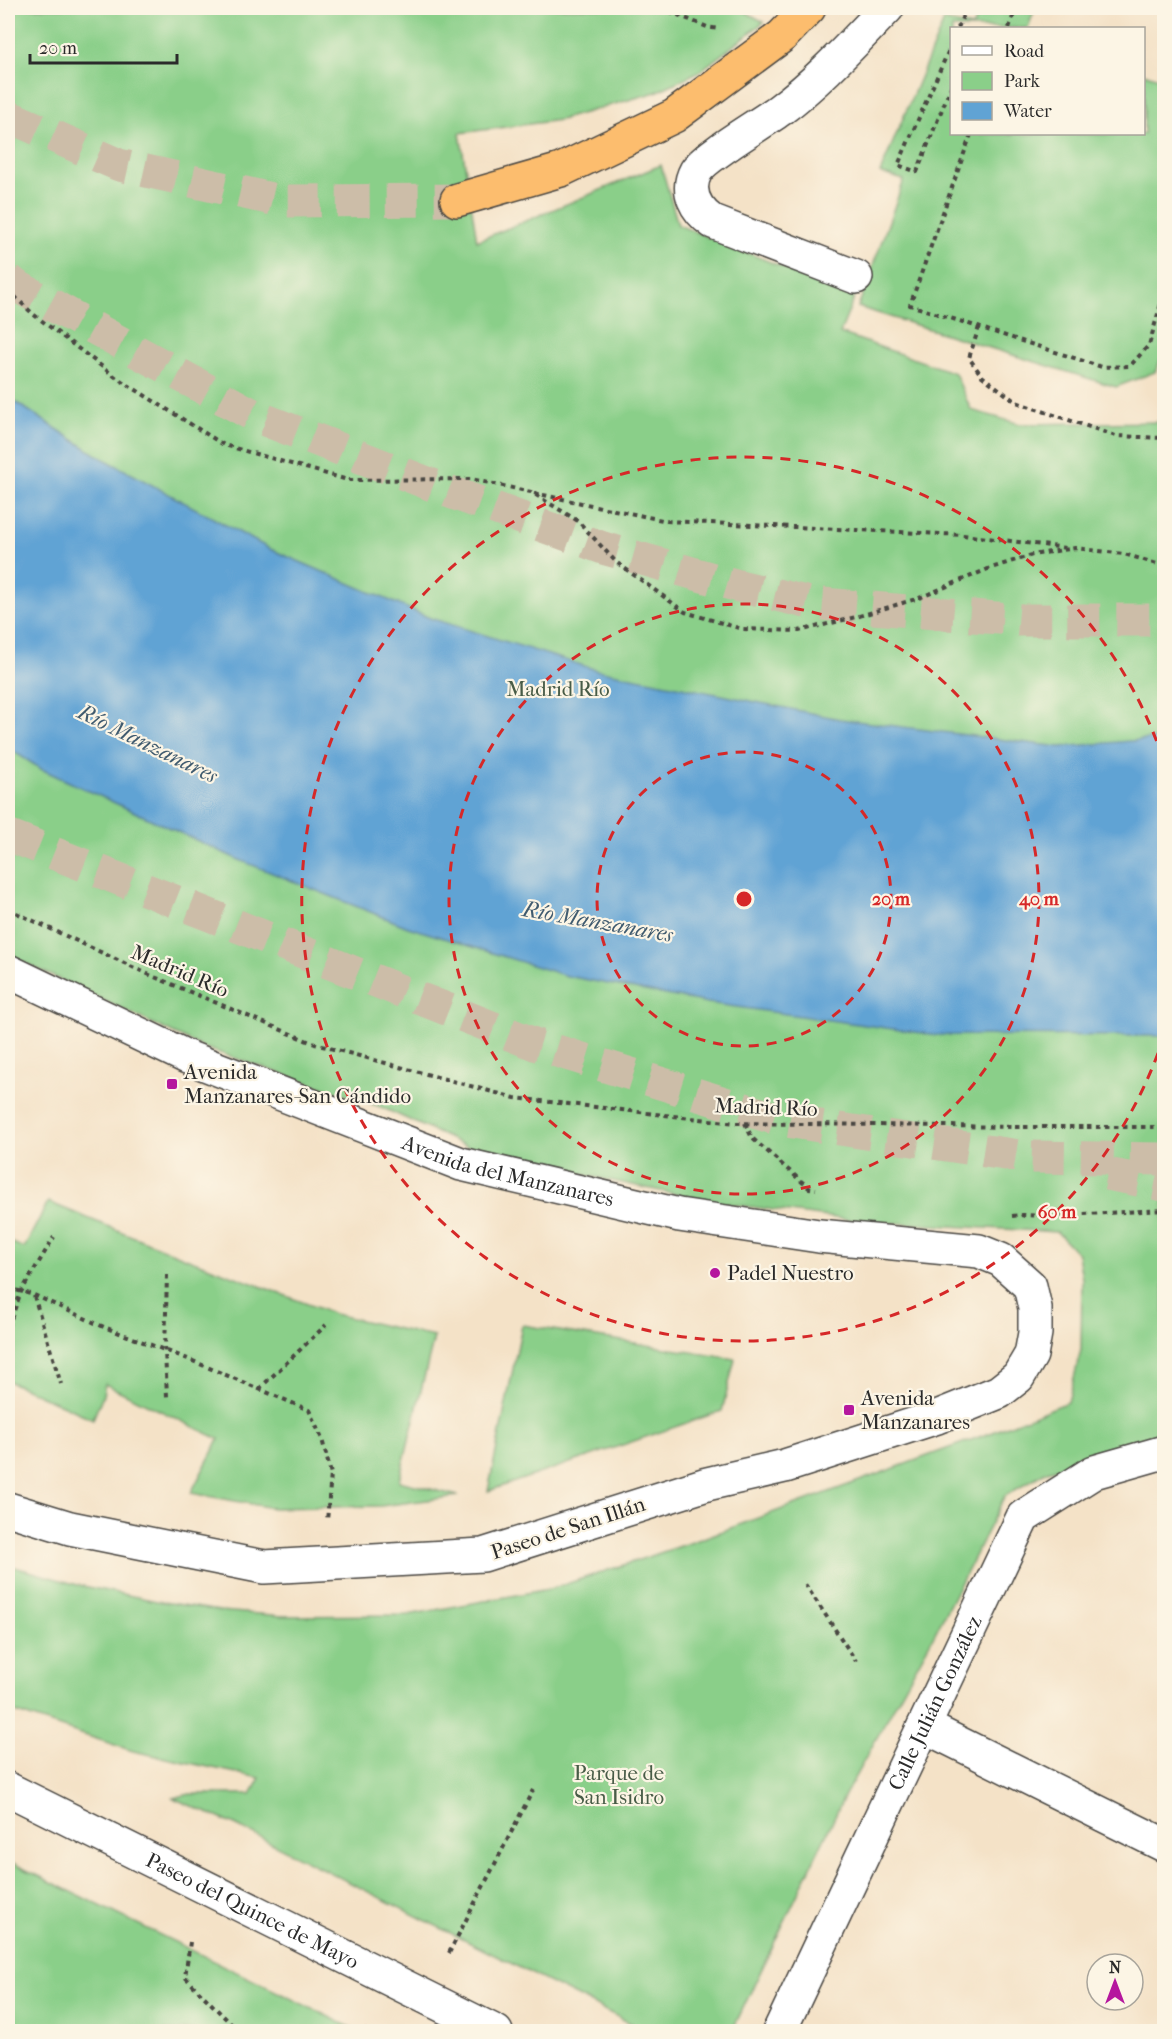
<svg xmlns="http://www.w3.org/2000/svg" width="1172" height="2039" font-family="'IM FELL French Canon',serif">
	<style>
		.green { fill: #8acf89; stroke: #5a7d5a; stroke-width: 1.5 }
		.water { fill: #60a3d4; stroke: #466780; stroke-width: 1.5 }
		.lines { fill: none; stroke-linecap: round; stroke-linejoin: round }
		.highway-tunnel { stroke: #ccbda8; stroke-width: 33; stroke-dasharray: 33 16; stroke-linecap: butt }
		.minor-casing { stroke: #494642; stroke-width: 36 }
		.highway-casing { stroke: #494642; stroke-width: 36 }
		.path { stroke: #494642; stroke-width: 4; stroke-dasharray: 4.5 4.5; stroke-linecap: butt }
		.minor { stroke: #fff; stroke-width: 33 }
		.highway { stroke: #fcbd6e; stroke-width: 33 }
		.ring { fill: none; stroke: #d62828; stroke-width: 3; stroke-dasharray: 10 8 }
		.poi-dot { fill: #b5179e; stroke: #fcf5e5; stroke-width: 2 }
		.labels { text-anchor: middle; stroke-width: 4.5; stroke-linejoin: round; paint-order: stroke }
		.park-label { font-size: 21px; fill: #485c47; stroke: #fcf5e5 }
		.street-label { font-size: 21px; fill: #2b2b2b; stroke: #fcf5e5 }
		.poi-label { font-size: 21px; fill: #2b2b2b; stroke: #fcf5e5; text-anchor: start }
		.water-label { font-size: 22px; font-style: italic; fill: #405b6f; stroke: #fcf5e5 }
		.centre { fill: #d62828; stroke: #fcf5e5; stroke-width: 3 }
		.ring-label { font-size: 18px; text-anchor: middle; font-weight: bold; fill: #d62828; stroke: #fcf5e5; stroke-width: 4.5; stroke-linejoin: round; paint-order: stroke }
	</style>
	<rect width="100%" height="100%" fill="#fcf5e5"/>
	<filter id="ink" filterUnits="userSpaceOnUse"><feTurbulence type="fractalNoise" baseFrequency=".0167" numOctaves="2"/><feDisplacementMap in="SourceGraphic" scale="12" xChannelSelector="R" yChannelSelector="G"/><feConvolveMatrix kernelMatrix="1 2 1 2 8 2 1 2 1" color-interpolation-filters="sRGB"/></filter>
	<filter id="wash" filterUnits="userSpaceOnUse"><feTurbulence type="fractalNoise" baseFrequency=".008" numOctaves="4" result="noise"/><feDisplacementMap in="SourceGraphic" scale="24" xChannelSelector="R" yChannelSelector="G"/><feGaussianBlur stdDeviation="1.35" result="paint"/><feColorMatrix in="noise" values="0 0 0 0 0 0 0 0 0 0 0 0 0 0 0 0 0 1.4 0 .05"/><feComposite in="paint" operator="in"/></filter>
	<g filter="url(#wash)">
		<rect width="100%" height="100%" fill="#f4e2c7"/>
		<g class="green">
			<path d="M8 8H739L764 22 700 71 656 92 560 120 460 133 477 241 661 165 678 225 855 296 840 333 955 373 971 410 1020 424 1164 422V1440L1047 1471 1005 1496 934 1635 845 1795 735 2025 727 2031H646L235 1825 173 1798 190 1794H251L260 1778 133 1751 8 1710V1565L78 1585 157 1601 220 1611 283 1616 408 1615 554 1588 687 1544 993 1432 1068 1402 1081 1350 1082 1279 1078 1254 1057 1232 859 1221 713 1202 556 1169 468 1147 381 1107 202 1047 8 955Z"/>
			<path d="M984 8H1035L1028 28H952V134H1144V73L1164 80V353L1155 372 1116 387 858 307 904 180 880 173 944 21 972 27Z"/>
			<path d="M48 1202 191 1260 334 1314 434 1337 399 1481 458 1496 381 1506 273 1508 191 1493 219 1439 105 1384 103 1395 93 1419 8 1381V1241L24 1248Z"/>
			<path d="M522 1325 735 1359 722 1411 488 1491Z"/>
			<path d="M8 1861 358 2031H8Z"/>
		</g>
		<path class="water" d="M8 397 95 454 270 549 430 618 597 670 840 719 1060 747 1164 738V1036L936 1035 708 1003 567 976 408 927 237 859 41 769 8 748Z"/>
	</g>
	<g filter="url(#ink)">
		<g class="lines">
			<g class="highway-tunnel">
				<path d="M8 116 119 165 281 201 457 200"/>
				<path d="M8 279 15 285 255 416 453 493 603 548 735 585 810 603 1022 620H1164"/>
				<path d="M8 835 537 1045 780 1120 1026 1157 1164 1159"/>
				<path d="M1107 1174 1164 1185"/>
			</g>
			<g class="minor-casing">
				<g id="minor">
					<path d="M856 277 713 222C696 210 685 191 696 171 705 156 764 122 781 109 820 80 853 43 887 8"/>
					<path id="s1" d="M8 971 187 1057 461 1164 679 1215 819 1236 979 1251 1001 1260 1030 1286 1035 1308V1333L1031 1355 1018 1377 999 1392 937 1417 785 1466 707 1484 483 1555 264 1567 70 1528 8 1509"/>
					<path d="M924 1726 1164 1845"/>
					<path id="s2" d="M8 1789 496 2032"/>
					<path id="s3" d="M779 2032 1023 1517 1094 1472 1164 1452"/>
				</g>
			</g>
			<g class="highway-casing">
				<path id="highway" d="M457 200 561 170 674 116 782 36 809 8"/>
			</g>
			<g class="path">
				<path d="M661 8 707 27 719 29"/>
				<path d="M958 28 966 8"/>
				<path d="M1009 28 1016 8"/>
				<path d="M952 43 898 165 917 172 952 84"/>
				<path d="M971 134 910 305 1102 367 1130 366 1149 345 1164 293"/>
				<path d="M8 290 33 314 117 378 224 445 348 480 471 479 531 492 578 521 616 562 685 612 742 629 799 631 856 617 919 598 988 569 1032 555 1075 548 1124 554 1164 566"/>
				<path d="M979 327 969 358 982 376 1016 402 1116 436 1164 438"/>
				<path d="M534 493 667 521 963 535 1066 548"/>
				<path d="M8 909 152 976 315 1044 515 1098 736 1123 1015 1127H1164"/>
				<path d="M745 1123 752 1138 809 1188 816 1189"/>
				<path d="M1012 1216 1023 1215"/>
				<path d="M1022 1217 1023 1215 1046 1216 1164 1210"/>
				<path d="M167 1275 165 1350 167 1397"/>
				<path d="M8 1288 34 1295 104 1327 188 1359 309 1410 322 1439 331 1474 327 1521"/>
				<path d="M34 1296 61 1384"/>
				<path d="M8 1327 21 1292 54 1237"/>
				<path d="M259 1389 326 1325"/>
				<path d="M805 1584 856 1661"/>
				<path d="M190 1942 185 1977 239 2032"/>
				<path d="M449 1953 533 1790"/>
				<path d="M365 2032 366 2028"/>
			</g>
			<use href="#minor" class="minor"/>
			<use href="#highway" class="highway"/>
		</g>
	</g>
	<g class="ring">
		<circle cx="744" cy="899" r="147"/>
		<circle cx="744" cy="899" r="295"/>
		<path d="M1164 1036A442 442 0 1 1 1164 762"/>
	</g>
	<g class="poi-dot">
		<rect x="166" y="1078" width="12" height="12" rx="3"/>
		<circle cx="715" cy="1273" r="6"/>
		<rect x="843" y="1404" width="12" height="12" rx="3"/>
	</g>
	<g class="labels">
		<g class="park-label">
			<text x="558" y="696">Madrid Río</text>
			<text x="619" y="1780">Parque de<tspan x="619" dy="24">San Isidro</tspan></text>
		</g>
		<g class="street-label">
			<text transform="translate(180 971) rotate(23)" y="7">Madrid Río</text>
			<text transform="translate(766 1107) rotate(2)" y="7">Madrid Río</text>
			<text dy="7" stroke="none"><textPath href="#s1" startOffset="540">Avenida del Manzanares</textPath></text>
			<text transform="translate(568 1528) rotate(-18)" y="7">Paseo de San Illán</text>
			<text dy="7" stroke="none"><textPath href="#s3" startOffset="364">Calle Julián González</textPath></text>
			<text dy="7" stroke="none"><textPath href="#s2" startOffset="273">Paseo del Quince de Mayo</textPath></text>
		</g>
		<g class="poi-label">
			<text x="184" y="1079">Avenida<tspan x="184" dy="24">Manzanares-San Cándido</tspan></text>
			<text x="727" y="1280">Padel Nuestro</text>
			<text x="861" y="1405">Avenida<tspan x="861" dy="24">Manzanares</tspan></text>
		</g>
		<g class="water-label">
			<text transform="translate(148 743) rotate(26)" y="8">Río Manzanares</text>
			<text transform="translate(598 921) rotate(10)" y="8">Río Manzanares</text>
		</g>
	</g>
	<circle cx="744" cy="899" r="9" class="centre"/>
	<g class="ring-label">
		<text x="891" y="905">20 m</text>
		<text x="1039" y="905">40 m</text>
		<text x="1057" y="1218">60 m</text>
	</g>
	<rect width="1172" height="2039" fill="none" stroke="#fcf5e5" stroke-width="30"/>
	<rect x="950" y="27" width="195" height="108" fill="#fcf5e5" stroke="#a8a49b" stroke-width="1.5"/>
	<rect x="962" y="46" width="30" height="9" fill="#ffffff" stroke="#a8a49b" stroke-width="1.5"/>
	<text x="1004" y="57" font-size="18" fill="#2b2b2b">Road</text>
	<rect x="962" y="72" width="30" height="18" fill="#8acf89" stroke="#a8a49b" stroke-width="1.5"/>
	<text x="1004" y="87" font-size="18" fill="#2b2b2b">Park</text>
	<rect x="962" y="102" width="30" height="18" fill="#60a3d4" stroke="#a8a49b" stroke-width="1.5"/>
	<text x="1004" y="117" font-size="18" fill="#2b2b2b">Water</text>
	<g transform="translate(1115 1982)"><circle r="28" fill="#fcf5e5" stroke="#a8a49b" stroke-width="1.5"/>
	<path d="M0-4.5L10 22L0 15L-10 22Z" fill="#b5179e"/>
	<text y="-9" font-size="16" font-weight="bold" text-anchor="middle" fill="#2b2b2b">N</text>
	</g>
	<path d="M30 54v9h147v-9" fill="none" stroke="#2b2b2b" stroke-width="3"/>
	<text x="39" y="54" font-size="18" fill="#2b2b2b" stroke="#fcf5e5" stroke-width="4.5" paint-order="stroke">20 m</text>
</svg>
